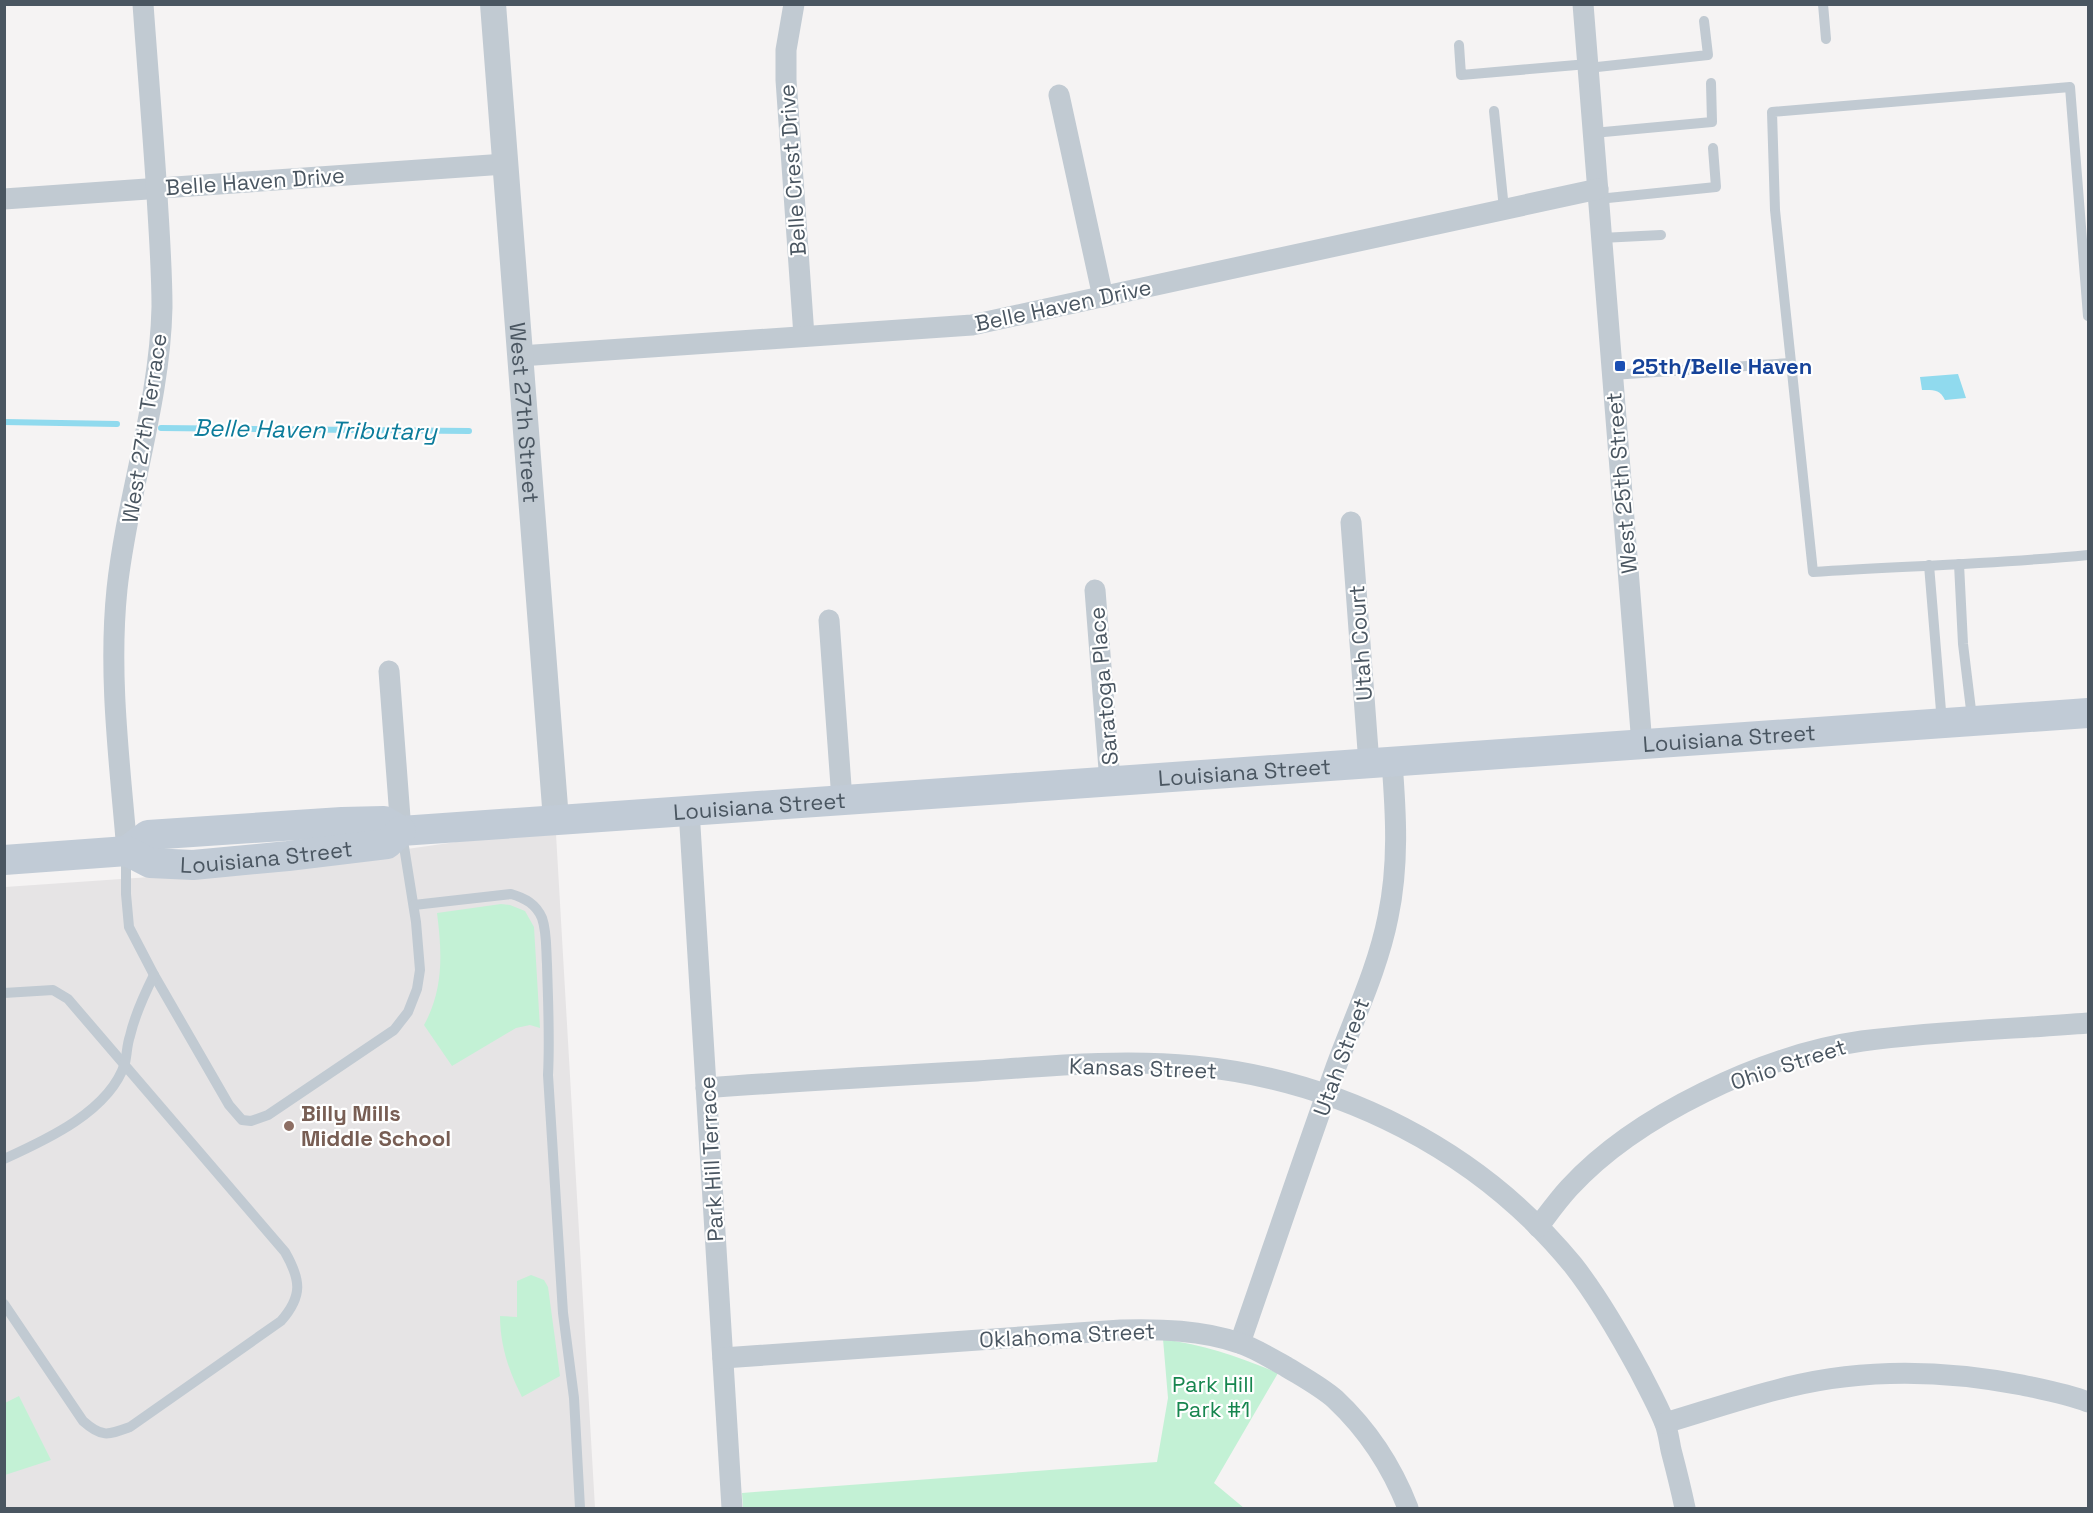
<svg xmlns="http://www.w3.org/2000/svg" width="2093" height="1513" font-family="'Space Grotesk',sans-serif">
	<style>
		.education { fill: #e6e4e5 }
		.green { fill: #c3f1d5 }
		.water { fill: #90daee }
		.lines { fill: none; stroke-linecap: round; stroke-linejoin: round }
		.stream { stroke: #90daee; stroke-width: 6 }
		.service { stroke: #c1cad2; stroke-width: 10 }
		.minor { stroke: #c1cad2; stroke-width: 21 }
		.tertiary { stroke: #c1cad2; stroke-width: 26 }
		.secondary { stroke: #c1cbd6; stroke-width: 30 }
		.transit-dot { fill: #1a4fb4; stroke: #fff; stroke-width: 2 }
		.education-dot { fill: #8d6e63; stroke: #fff; stroke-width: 2 }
		.labels { text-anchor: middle; stroke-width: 4.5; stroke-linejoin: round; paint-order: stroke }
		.street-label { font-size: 22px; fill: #4a5661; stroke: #fff }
		.transit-label { font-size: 22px; font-weight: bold; fill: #164399; stroke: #fff; text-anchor: start }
		.education-label { font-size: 22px; font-weight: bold; fill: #785e54; stroke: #fff; text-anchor: start }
		.park-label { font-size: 22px; fill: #17864f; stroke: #fff }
		.water-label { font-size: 24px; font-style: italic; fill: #0c7c9b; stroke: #fff }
	</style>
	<rect width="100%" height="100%" fill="#f5f3f3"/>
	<path class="education" d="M556 834 595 1508H5V887L267 869 463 841Z"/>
	<g class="green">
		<path d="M501 904 510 905 525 911 534 927 540 1028 530 1025 516 1028 452 1066 424 1025C444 989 442 952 437 913Z"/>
		<path d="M531 1275 544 1280 548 1287 560 1376 522 1397C509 1372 500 1345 500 1316L517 1317V1281Z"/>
		<path d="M1163 1339C1204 1345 1240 1357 1278 1373L1214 1483 1244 1508H743L742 1493 1157 1462 1168 1398Z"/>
		<path d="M19 1396 51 1460 5 1475V1403Z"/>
	</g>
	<path class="water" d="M1958 374 1966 398 1945 400C1940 389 1933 390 1922 390L1920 377Z"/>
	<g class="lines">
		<g class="stream">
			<path d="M4 422 117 424"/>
			<path d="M161 428 469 431"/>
		</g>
		<g class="service">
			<path d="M1823 4 1826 39"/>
			<path d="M1459 45 1461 75 1588 64"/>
			<path d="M1588 68 1708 55 1704 21"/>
			<path d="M1494 111 1504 209"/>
			<path d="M1593 133 1712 122 1711 83"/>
			<path d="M1598 199 1716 187 1713 148"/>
			<path d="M1601 238 1661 235"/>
			<path d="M2088 316 2070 87 1772 112 1775 210 1813 572C1905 566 1997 564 2088 555"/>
			<path d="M1612 375 1791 363"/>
			<path d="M1959 564 1963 644 1972 718"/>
			<path d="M1929 565 1942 723"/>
			<path d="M126 854V894L129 927 154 975 229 1105 242 1120 251 1121 268 1115 394 1030 408 1012 417 989 420 970 416 922 402 834"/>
			<path d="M414 905 511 894C525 898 536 904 542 918 547 932 546 950 547 964 548 1002 550 1038 548 1075L563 1313 574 1398 580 1508"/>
			<path d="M4 993 53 990 68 999 285 1252C301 1280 303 1296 281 1321L130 1427C108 1435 102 1438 83 1421L4 1304"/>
			<path d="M4 1159C46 1140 110 1111 125 1063 127 1054 127 1044 130 1036 135 1014 144 995 154 975"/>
		</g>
		<g class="minor">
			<path d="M794 4 786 50V80L804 336"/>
			<path d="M1583 4 1642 745"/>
			<path d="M1059 95 1103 297"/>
			<path d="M4 199 505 164"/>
			<path d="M520 356 972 325 1598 189"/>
			<path d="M1351 522 1369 764"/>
			<path d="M1095 590 1110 782"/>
			<path d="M829 620 842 800"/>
			<path d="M389 671 401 831"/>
			<path d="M689 810 732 1508"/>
			<path d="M127 851C120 765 108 676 117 589 127 495 160 403 162 307 162 276 160 244 158 212 154 143 148 74 143 4"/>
			<path d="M706 1088C797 1081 887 1076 977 1071 1049 1066 1122 1059 1194 1066 1340 1080 1479 1150 1573 1265 1599 1298 1620 1335 1640 1372 1648 1388 1657 1404 1664 1421 1668 1430 1669 1440 1671 1450 1676 1469 1681 1489 1685 1508"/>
			<path d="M1538 1227C1548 1214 1558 1200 1569 1188 1636 1115 1764 1055 1862 1041 1937 1031 2013 1029 2088 1023"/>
			<path d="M1240 1343C1272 1251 1303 1159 1336 1067 1354 1018 1378 968 1388 917 1399 865 1396 814 1392 762"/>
			<path d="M723 1358 1121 1330C1160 1329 1202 1330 1239 1343 1255 1348 1270 1358 1285 1366 1301 1376 1320 1386 1335 1399 1367 1429 1392 1467 1408 1508"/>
			<path d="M1665 1423C1706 1411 1746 1397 1788 1387 1865 1368 1945 1370 2022 1385 2045 1390 2067 1394 2088 1402"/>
		</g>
		<path class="tertiary" id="s1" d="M493 4 556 820"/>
		<g class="secondary">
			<path id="s2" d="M127 851 148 835 342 822 384 821 401 831 2088 713"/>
			<path id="s3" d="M4 860 127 851 150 863 193 865 288 856 387 844 401 831"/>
		</g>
	</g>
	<rect class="transit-dot" x="1614" y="360" width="12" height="12" rx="3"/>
	<circle class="education-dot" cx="289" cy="1126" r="6"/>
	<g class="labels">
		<g class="street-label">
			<text transform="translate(792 170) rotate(-94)" y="8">Belle Crest Drive</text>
			<text transform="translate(255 181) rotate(-4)" y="8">Belle Haven Drive</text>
			<text transform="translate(1063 305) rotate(-12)" y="8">Belle Haven Drive</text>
			<text dy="8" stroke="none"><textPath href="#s1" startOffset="410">West 27th Street</textPath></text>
			<text transform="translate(144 428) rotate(-81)" y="8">West 27th Terrace</text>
			<text transform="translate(1621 483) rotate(-95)" y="8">West 25th Street</text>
			<text transform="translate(1360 643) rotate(-94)" y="8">Utah Court</text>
			<text transform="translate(1103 686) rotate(-95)" y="8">Saratoga Place</text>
			<text dy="8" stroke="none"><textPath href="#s2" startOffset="1614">Louisiana Street</textPath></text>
			<text dy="8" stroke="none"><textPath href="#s2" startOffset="1128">Louisiana Street</textPath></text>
			<text dy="8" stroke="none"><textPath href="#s2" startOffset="642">Louisiana Street</textPath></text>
			<text dy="8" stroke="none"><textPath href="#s3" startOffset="266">Louisiana Street</textPath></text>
			<text transform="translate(1341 1057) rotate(-70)" y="8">Utah Street</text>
			<text transform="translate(1788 1064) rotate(-18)" y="8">Ohio Street</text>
			<text transform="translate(1143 1068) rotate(2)" y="8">Kansas Street</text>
			<text transform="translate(711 1159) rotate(-93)" y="8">Park Hill Terrace</text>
			<text transform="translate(1067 1335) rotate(-3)" y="8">Oklahoma Street</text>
		</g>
		<g class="transit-label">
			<text x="1632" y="374">25th/Belle Haven</text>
		</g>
		<g class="education-label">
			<text x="301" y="1121">Billy Mills<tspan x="301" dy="25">Middle School</tspan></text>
		</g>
		<g class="park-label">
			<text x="1213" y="1392">Park Hill<tspan x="1213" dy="25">Park #1</tspan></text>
		</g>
		<g class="water-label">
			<text transform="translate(315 430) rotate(1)" y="8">Belle Haven Tributary</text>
		</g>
	</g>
	<rect width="2093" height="1513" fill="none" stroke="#4a5661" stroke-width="12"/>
</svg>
